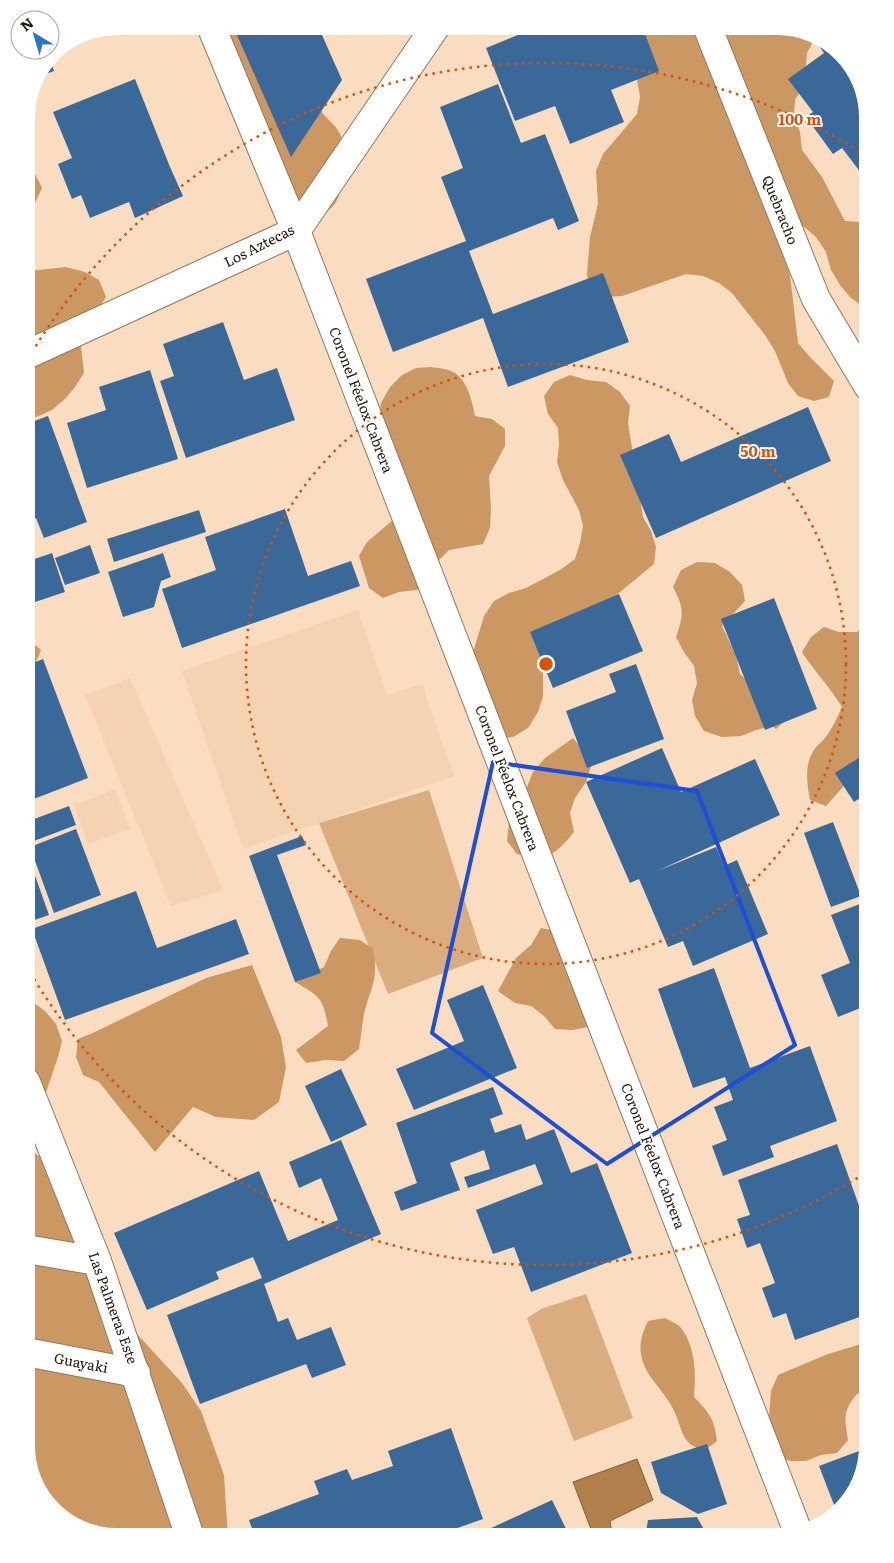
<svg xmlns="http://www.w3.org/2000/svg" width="894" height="1563" font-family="Literata,serif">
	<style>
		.built { fill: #f5d2b1 }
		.green { fill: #daac80 }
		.forest { fill: #cb9763 }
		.water { fill: #b17f4b; stroke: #866038 }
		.building { fill: #3a6898 }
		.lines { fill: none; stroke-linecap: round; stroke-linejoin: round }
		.street-casing { stroke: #92785f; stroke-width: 30 }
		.street { stroke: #fff; stroke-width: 28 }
		.marked { fill: none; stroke: #1d4ed8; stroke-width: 4; stroke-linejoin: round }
		.ring { fill: none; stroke: #d4520c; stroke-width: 2.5; stroke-dasharray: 2.5 5 }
		.labels { text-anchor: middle; stroke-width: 4; stroke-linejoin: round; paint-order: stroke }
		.street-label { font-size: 14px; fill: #20160c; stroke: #fff }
		.centre { fill: #d4520c; stroke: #fff; stroke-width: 2.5 }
		.ring-label { font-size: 15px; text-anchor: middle; font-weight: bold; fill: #d4520c; stroke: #fff; stroke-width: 4; stroke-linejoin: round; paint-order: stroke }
	</style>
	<rect width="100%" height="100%" fill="#faddc1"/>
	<g class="built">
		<path d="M358 610 387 695 422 684 454 776 243 849 182 671Z"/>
		<path d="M130 678 223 890 171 906 85 695Z"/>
		<path d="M115 789 130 829 88 844 74 805Z"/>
	</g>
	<g class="green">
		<path d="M429 790 483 958 388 994 319 823Z"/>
		<path d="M586 1294 633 1418 574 1441 527 1318 541 1309Z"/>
	</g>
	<g class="forest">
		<path d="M219 26H291C300 53 308 81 319 107 323 117 335 123 340 134 347 147 344 189 336 202 330 211 321 216 312 221L297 218Z"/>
		<path d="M520 26H783L815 38 807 53 804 85 795 100 794 116 800 132 802 150 822 177 845 221 861 222 868 220V307H863L850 297 840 285 831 270 826 252 816 237 803 226 785 227 778 243 790 275 798 343 810 357 834 381 829 397 814 401 798 396 788 383 775 351 765 335 732 293 719 283 703 276 686 274 622 296 605 297 589 290 587 274 590 237 598 204 596 171 603 154 637 114 640 97 637 79Z"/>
		<path d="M26 170 34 172 42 188 35 203 26 210Z"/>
		<path d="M66 267 85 272 99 280 106 297 80 338 84 373 75 387 65 399 52 410 36 417 26 416V273L29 271Z"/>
		<path d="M431 367C438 368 449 369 455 373 468 382 472 401 475 416L492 419 505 429V446L489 476 491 509 490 528 483 544 449 550 437 562 417 590 399 592 383 598 369 588 359 556 367 542 394 519 379 420 381 403 390 387 402 375 416 368Z"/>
		<path d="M570 375 587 380 606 382 620 392 630 406 628 423 643 517 651 531 656 547 654 564 614 597 543 662V696L538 712 528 728 513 737 497 739 465 664 474 649 484 616 494 601 509 593 526 588 560 570 575 559 580 543 583 526 579 510 563 480 557 462 559 445 558 428 548 414 544 396 554 382Z"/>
		<path d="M697 562 715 563 730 572 742 585 745 601 722 626 736 656 740 674 787 719 776 729 772 726 756 730 741 736 722 737 704 731 695 716 692 700 697 683 694 666 684 652 676 637C684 614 684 608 673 587L681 570Z"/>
		<path d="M868 620V765L850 779 826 806 810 800C807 784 804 765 814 750 817 745 822 742 825 738 832 729 837 718 842 707 830 687 814 671 802 652L811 637 824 627 839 632H857Z"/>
		<path d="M26 637 41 650 26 687Z"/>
		<path d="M573 738 583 750 591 766 586 782 575 798 570 813 574 832C555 855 547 862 517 854L507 841 509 822 518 809 533 772 545 758Z"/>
		<path d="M541 928 564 933 575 994 586 1008 589 1027 572 1030 555 1029 544 1016 531 1006 515 1003 498 991 516 958 531 945Z"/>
		<path d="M340 938 360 940 373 949C379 980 371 986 364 1014 362 1025 361 1037 359 1049L344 1061 325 1060 306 1063 296 1050 328 1026C323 997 319 996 295 982L324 967 331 951Z"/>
		<path d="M252 965 281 1037 286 1067 279 1102 254 1120 216 1117 193 1107 155 1152 99 1082 83 1075 76 1057 78 1039 95 1032 206 978Z"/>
		<path d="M26 997 45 1011 56 1024 62 1041 58 1057 42 1104 26 1108Z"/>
		<path d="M26 1146 51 1166 120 1306 137 1334 182 1383 201 1411 224 1475 228 1537H112L67 1522 36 1486 26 1446Z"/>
		<path d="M665 1318C670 1321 678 1324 681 1328 696 1348 696 1374 694 1397 710 1414 714 1418 717 1441L704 1451C700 1449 694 1447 690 1444 681 1436 680 1423 675 1413 667 1392 644 1377 641 1354 639 1341 643 1332 648 1321Z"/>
		<path d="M868 1342V1393L857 1394C842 1411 845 1419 848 1440L837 1453 821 1455 806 1461H791L774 1457 767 1443 771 1391 778 1375 828 1354Z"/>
	</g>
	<path class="water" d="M637 1459 653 1500 610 1521 612 1534 603 1537H594L573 1482Z"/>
	<g class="building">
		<path d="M233 26H318L342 80 291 157Z"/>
		<path d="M540 26H642L659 71 611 90 624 122 570 144 555 106 515 121 486 48Z"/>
		<path d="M812 36 827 42 858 77 868 117V182L842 148 833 154 806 117 813 112 788 79 824 53Z"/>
		<path d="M50 60 54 71 43 75Z"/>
		<path d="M135 79 170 167 183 196 135 218 129 202 90 218 81 195 72 199 58 164 72 158 53 112Z"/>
		<path d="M498 84 521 143 545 134 579 221 558 230 553 218 469 251 493 314 603 273 629 342 508 387 483 318 393 352 366 279 466 241 441 177 463 168 440 107Z"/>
		<path d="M223 322 244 380 277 368 295 420 186 458 160 381 174 376 163 344Z"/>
		<path d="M150 370 178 459 87 488 67 423 106 410 99 387Z"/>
		<path d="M808 407 831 461 656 538 620 455 669 434 681 462Z"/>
		<path d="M48 416 87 522 44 538 36 518 26 522V424Z"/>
		<path d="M285 509 308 576 351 561 360 586 182 648 162 589 216 570 205 537Z"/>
		<path d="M199 510 206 532 114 562 107 539Z"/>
		<path d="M90 545 100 573 65 585 55 558Z"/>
		<path d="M52 553 65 592 26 605V562Z"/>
		<path d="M163 553 171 577 161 581 154 607 123 617 108 572Z"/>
		<path d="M619 594 643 651 553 688 530 632Z"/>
		<path d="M774 598 817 709 765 730 721 619Z"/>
		<path d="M43 659 88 778 26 802V666Z"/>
		<path d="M636 664 664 739 587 768 566 711 616 692 609 674Z"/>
		<path d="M662 748 681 792 755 759 780 815 657 871 716 847 724 866 737 860 768 934 693 966 683 941 668 947 639 879 630 883 586 782Z"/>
		<path d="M868 752V793L854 802 835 773Z"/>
		<path d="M69 806 76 825 26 844V822Z"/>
		<path d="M833 822 861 896 831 907 804 833Z"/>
		<path d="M76 829 101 895 54 913 30 847Z"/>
		<path d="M302 836 306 845 277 855 321 973 295 982 249 856Z"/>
		<path d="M27 853 49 915 26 923V853Z"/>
		<path d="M136 891 157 948 236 919 249 954 65 1020 32 929Z"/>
		<path d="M865 902 868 910V1005L838 1017 821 975 850 963 831 915Z"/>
		<path d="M714 968 750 1068 810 1046 837 1121 770 1146 774 1157 723 1176 712 1146 727 1140 714 1107 733 1100 725 1077 693 1088 658 989Z"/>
		<path d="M483 985 517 1068 414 1110 396 1069 464 1041 447 1000Z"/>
		<path d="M341 1069 367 1125 331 1142 305 1086Z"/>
		<path d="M493 1087 503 1114 490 1119 495 1133 521 1124 526 1140 554 1129 571 1173 597 1163 632 1253 531 1292 514 1247 493 1254 476 1210 543 1184 532 1156 535 1164 468 1188 464 1177 490 1169 484 1150 450 1163 460 1190 401 1211 394 1192 417 1183 396 1123Z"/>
		<path d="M341 1140 381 1234 264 1284 278 1322 288 1318 297 1340 331 1327 346 1365 312 1378 306 1364 200 1404 167 1315 262 1278 253 1257 216 1272 219 1279 147 1310 114 1233 259 1171 288 1241 338 1220 321 1178 299 1188 289 1162Z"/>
		<path d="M837 1144 868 1231V1314L795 1340 786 1313 773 1318 762 1288 775 1283 760 1243 747 1248 737 1219 750 1215 738 1180Z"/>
		<path d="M451 1428 483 1519 432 1537H366L365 1533 354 1537H255L249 1520 319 1494 314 1481 347 1469 352 1480 393 1466 388 1451Z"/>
		<path d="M707 1444 727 1504 698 1514 661 1493 651 1462Z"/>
		<path d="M867 1448 853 1496 836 1510 819 1466Z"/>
		<path d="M552 1500 570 1537H476V1535Z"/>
		<path d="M697 1517 708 1537H645L648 1520Z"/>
	</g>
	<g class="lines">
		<g class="street-casing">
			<g id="street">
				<path d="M211 26 296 231 798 1532"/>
				<path d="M707 26 816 299 868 386"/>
				<path d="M26 355 296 231 436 26"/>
				<path d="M26 1082 97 1261 190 1537"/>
				<path d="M26 1249 97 1261"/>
				<path d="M26 1352 136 1373"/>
			</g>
		</g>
		<use href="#street" class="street"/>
	</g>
	<path class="marked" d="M493 762 697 791 795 1045 607 1164 432 1033Z"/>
	<g class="ring">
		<circle cx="546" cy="664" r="300"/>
		<path d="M864 1174A601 601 0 0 1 28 969M28 359A601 601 0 0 1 864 154"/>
	</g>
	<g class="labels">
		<g class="street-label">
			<text transform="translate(780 210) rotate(68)" y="5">Quebracho</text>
			<text transform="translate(259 246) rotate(-27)" y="5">Los Aztecas</text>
			<text transform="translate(361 400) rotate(69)" y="5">Coronel Féelox Cabrera</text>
			<text transform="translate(507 778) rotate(69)" y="5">Coronel Féelox Cabrera</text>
			<text transform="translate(653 1156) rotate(69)" y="5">Coronel Féelox Cabrera</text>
			<text transform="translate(113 1308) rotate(70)" y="5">Las Palmeras Este</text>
			<text transform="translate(81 1363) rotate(11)" y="5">Guayaki</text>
		</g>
	</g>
	<path d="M0 0H894V1563H0ZM117 35H777A82 82 0 0 1 859 117V1446A82 82 0 0 1 777 1528H117A82 82 0 0 1 35 1446V117A82 82 0 0 1 117 35Z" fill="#fff" fill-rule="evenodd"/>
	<circle cx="546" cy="664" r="8" class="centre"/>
	<g class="ring-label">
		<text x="800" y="125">100 m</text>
		<text x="758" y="457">50 m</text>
	</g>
	<g transform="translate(35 35) rotate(322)"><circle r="24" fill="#ffffff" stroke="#a6a29e"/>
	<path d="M0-4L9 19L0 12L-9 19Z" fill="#2476c5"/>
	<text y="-8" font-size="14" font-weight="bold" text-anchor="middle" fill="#20160c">N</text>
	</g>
</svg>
